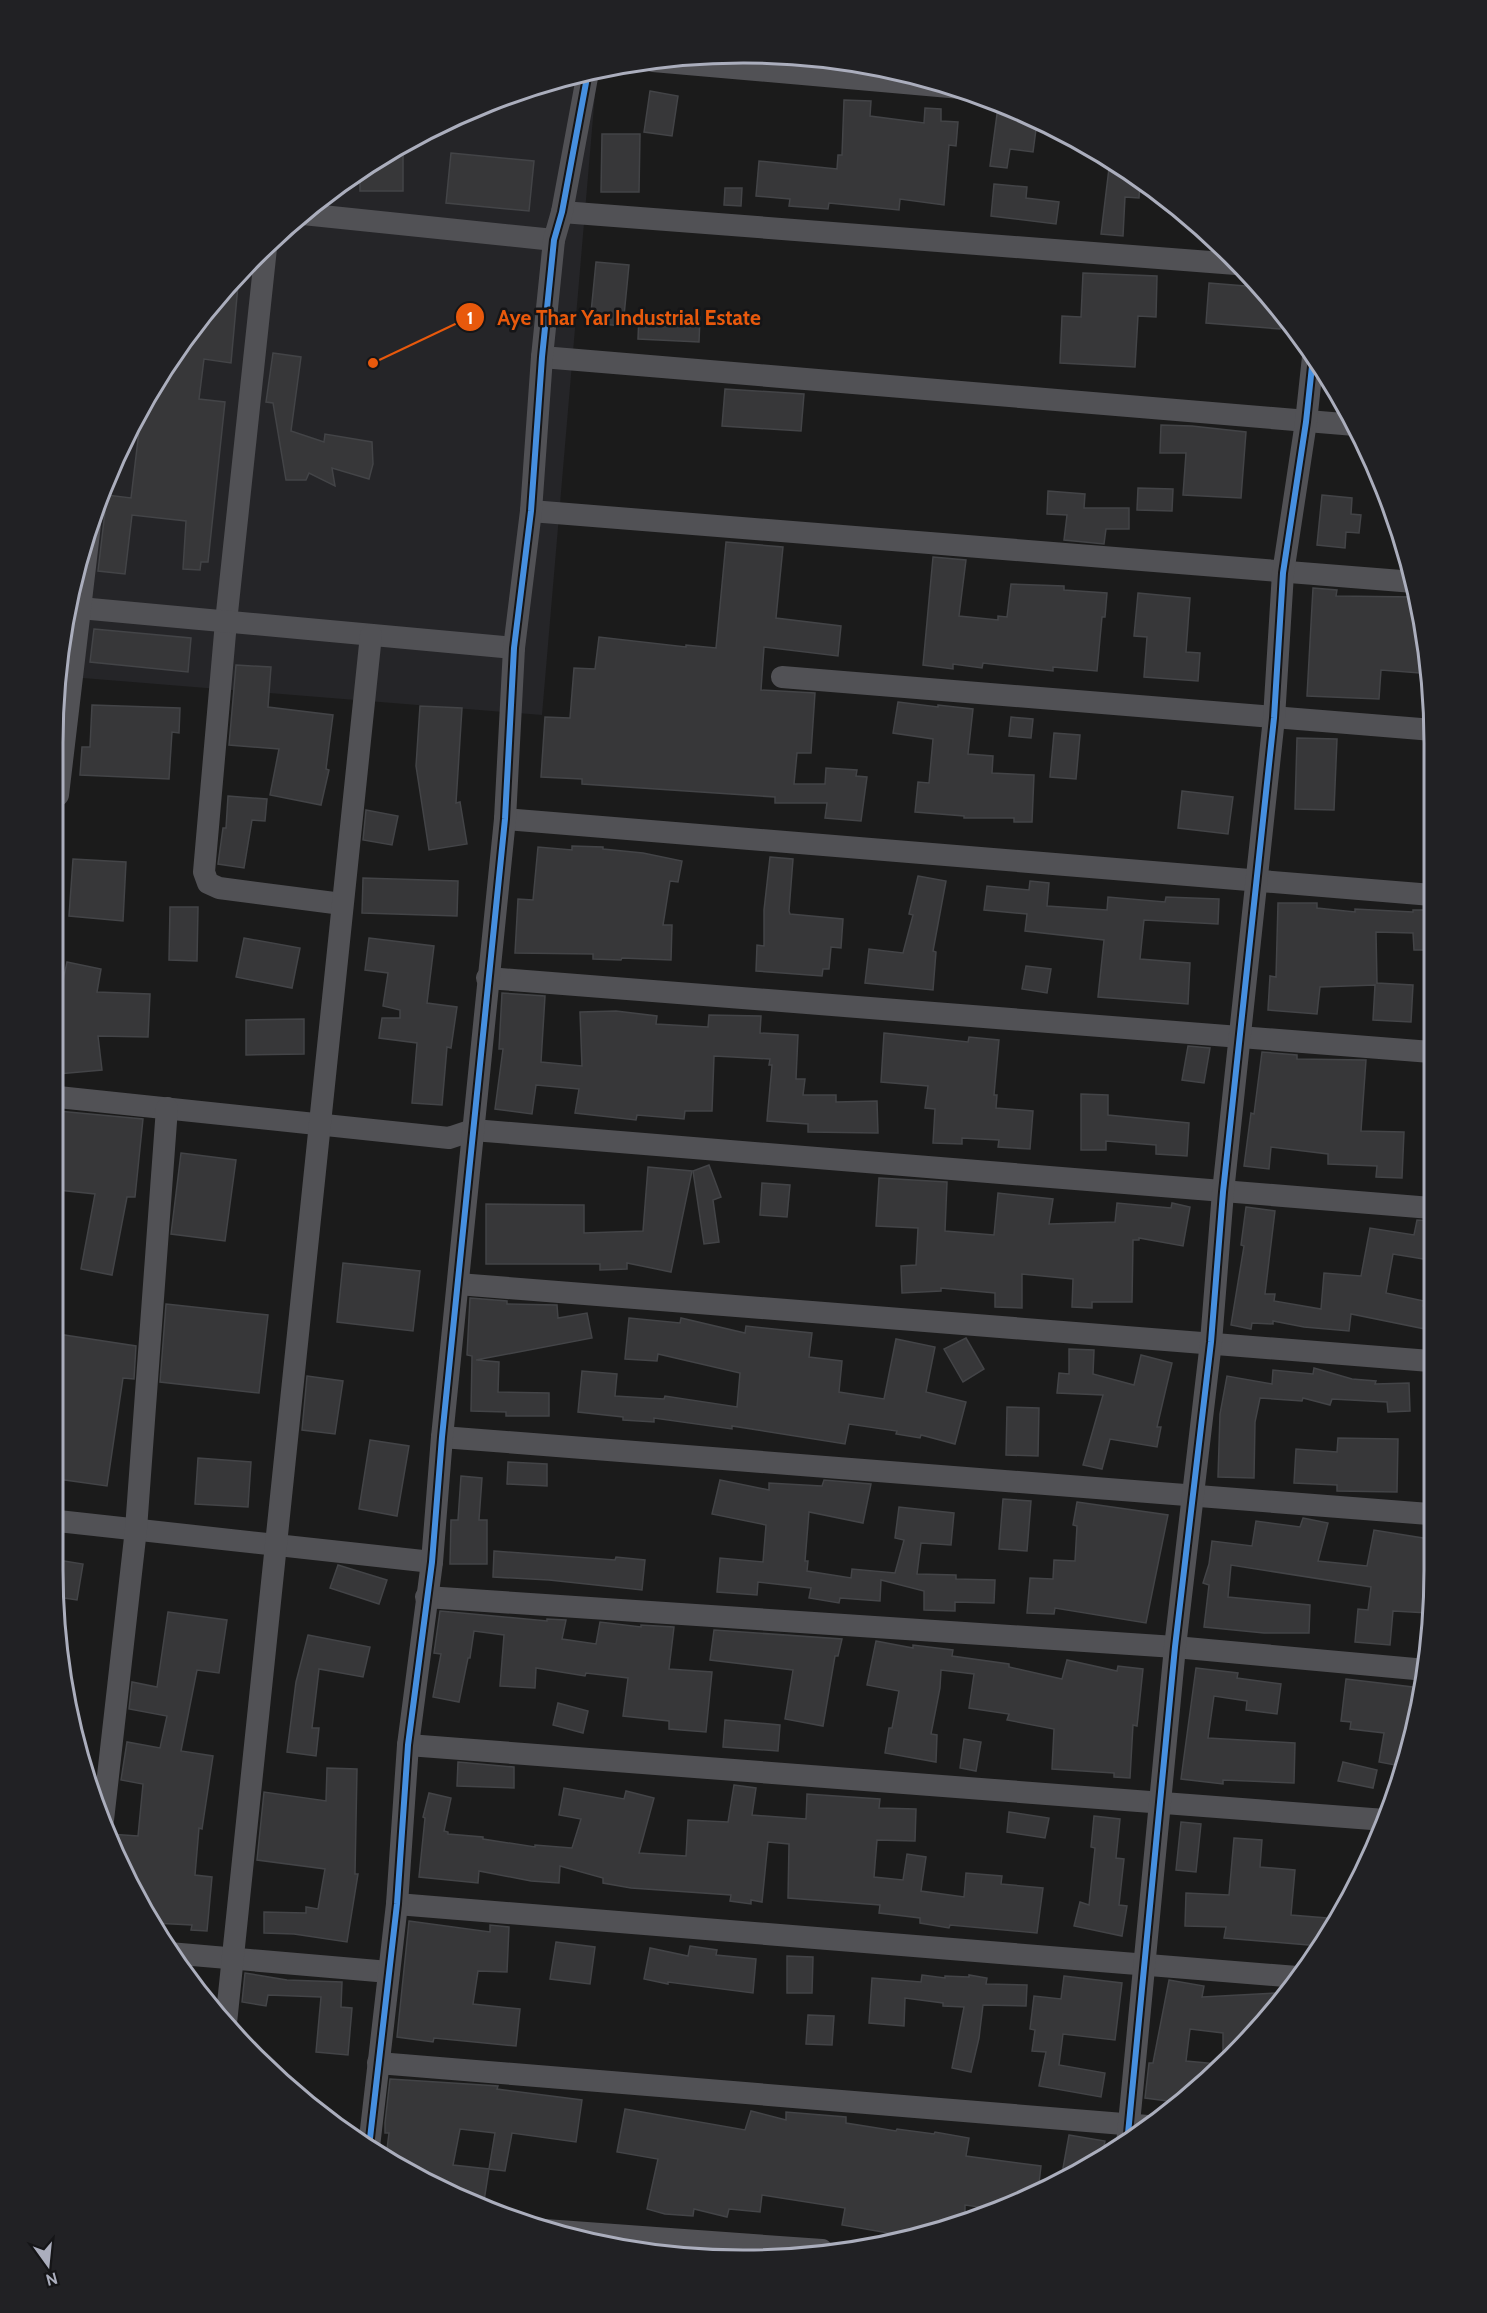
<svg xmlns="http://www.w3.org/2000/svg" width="1487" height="2313" font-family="Cabin,sans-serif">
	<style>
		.built { fill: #252528 }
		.building { fill: #373739; stroke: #434447; stroke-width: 1.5 }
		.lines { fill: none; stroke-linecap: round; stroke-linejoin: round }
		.street { stroke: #515155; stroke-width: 22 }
		.cycleway-casing { stroke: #151517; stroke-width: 10 }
		.cycleway { stroke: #468fdf; stroke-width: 6 }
		.rim { fill: none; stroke: #abaebd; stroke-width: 3 }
		.leader { fill: none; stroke: #e8590c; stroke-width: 2 }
		.callout-dot { fill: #e8590c; stroke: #151517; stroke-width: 2 }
		.mark-label { font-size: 18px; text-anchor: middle; font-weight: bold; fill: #fff }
		.callout-label { font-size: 21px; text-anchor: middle; font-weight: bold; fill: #e8590c; stroke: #151517; stroke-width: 5; stroke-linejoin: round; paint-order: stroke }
	</style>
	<rect width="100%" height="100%" fill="#1b1b1b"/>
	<path class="built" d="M597 71 542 715 58 676V653L89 522 124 438 224 288 323 196 438 124 564 76Z"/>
	<g class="building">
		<path d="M650 91 678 96 672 136 644 132Z"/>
		<path d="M844 100 871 101 870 116 924 123 925 108 941 109V121L958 122 956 146 949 145 944 205 900 199 899 210 829 203 828 209 789 206 790 199 756 196 759 161 837 169 838 155H842Z"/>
		<path d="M998 107 1009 109 1037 122 1033 152 1010 149 1007 168 990 166Z"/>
		<path d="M602 134H640L639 192H601Z"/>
		<path d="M403 145V191H360V172Z"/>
		<path d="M451 153 534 161 529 211 446 203Z"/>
		<path d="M1110 160 1140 182 1139 198 1125 197 1123 236 1101 234Z"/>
		<path d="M994 184 1027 187 1026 198 1059 202 1056 224 991 216Z"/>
		<path d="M725 188H742L741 206 724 205Z"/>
		<path d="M596 262 629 265 623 326 590 323Z"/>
		<path d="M1083 273 1157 276 1156 317 1138 316 1135 367 1060 363 1062 316 1081 317Z"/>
		<path d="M239 274 231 363 204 359 199 399 225 402 208 562H201L200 570 183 569 186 521 132 515 125 574 98 571 107 495 131 498 139 431 134 430 135 421 224 288Z"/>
		<path d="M1209 283 1258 287 1282 312 1280 329 1206 323Z"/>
		<path d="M639 314 700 317 699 342 638 339Z"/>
		<path d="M273 353 301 357 291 431 324 442 325 434 372 442 373 464 369 479 332 468 335 486 309 473 306 480H286L273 403 266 402Z"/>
		<path d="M725 389 804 394 801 431 722 426Z"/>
		<path d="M1161 425 1192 426 1246 432 1241 498 1183 495 1186 453H1160Z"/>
		<path d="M1138 488 1173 489 1172 511 1137 510Z"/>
		<path d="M1048 491 1085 494 1084 508H1129V529H1106L1104 544 1064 540 1067 515 1047 514Z"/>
		<path d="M1322 495 1352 498 1351 514 1361 515 1359 533 1346 532 1345 548 1317 545Z"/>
		<path d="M726 542 783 547 776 618 841 626 838 656 764 647 761 690 815 693 811 753H797L794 784H825L826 768 857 770 856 776 867 777 861 821 825 818 827 803H775V797L582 784V779L541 777 545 717 570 718 574 668 595 669 599 637 686 647V645L716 648Z"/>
		<path d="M933 557 966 560 959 616 998 620V616L1007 617 1011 584 1064 586V590L1107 593 1105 617H1102L1097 671 1053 667V671L983 663 982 668 953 664V669L923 665Z"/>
		<path d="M1313 588 1337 590 1336 596 1416 597 1424 642 1420 673 1381 670 1379 699 1307 696Z"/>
		<path d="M1138 593 1190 598 1186 652 1200 653 1198 681 1144 677 1147 637 1134 636Z"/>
		<path d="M94 629 191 638 188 672 90 662Z"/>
		<path d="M236 665 271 667 268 707 333 715 326 769 329 770 321 805 270 795 279 749 229 745Z"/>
		<path d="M898 702 938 707V705L973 709 968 754 993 756 992 773 1034 775 1032 822H1014V818H964V816L915 812 918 782 929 783 933 739 893 733Z"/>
		<path d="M92 705 180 708 179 733 172 732 169 779 80 775 82 747H90Z"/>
		<path d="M420 706 462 708 456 803 460 802 467 844 429 850 416 766Z"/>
		<path d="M1011 717 1033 719 1031 738 1009 736Z"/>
		<path d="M1054 733 1080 735 1076 779 1050 777Z"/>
		<path d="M1297 738 1337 739 1334 810 1295 809Z"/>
		<path d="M1182 791 1233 797 1228 834 1178 828Z"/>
		<path d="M228 796 267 799 265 821 252 820 244 868 218 864 223 828H226Z"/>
		<path d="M366 810 398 816 392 845 363 840Z"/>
		<path d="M572 846 603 847V849L643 853 682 861 678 882 670 881 663 925H672L671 960 622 958 621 960 593 959V954L515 953 518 899 533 900 538 847 572 850Z"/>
		<path d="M770 857 793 859 789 911 790 914 843 919 841 948 831 947 829 969H823L822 976 756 971 757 945 764 946V910Z"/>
		<path d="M73 859 126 862 123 921 69 916Z"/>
		<path d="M918 876 946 881 933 951 936 952 933 990 865 983 869 949 903 953 913 915 909 914Z"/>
		<path d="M363 878 458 881 457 916 362 913Z"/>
		<path d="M1030 881 1049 883 1047 906 1107 910 1108 897 1165 902 1166 897 1219 899 1218 924 1144 920 1140 959 1190 963 1188 1004 1098 997 1104 940 1025 931 1027 914 984 910 987 886 1029 890Z"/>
		<path d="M1278 903H1317V908L1355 912V909L1413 912V910H1432V950H1414L1413 933 1376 932 1377 983 1413 985 1411 1022 1373 1020 1375 985 1320 987 1317 1014 1268 1010 1270 976 1276 977Z"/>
		<path d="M170 907H198L197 961 169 960Z"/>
		<path d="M244 938 300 948 292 988 236 977Z"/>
		<path d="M369 938 434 946 427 1003 457 1007 451 1048 447 1047 442 1105 412 1103 417 1043 379 1038 382 1018H400V1010L383 1006 388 973 365 970Z"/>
		<path d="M67 962 101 969 97 992 150 994 148 1037 98 1036 102 1070 58 1074V1004Z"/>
		<path d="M1026 966 1051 969 1047 993 1022 989Z"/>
		<path d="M502 993 545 996 541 1062 582 1066 580 1012 616 1011 657 1016 656 1024 708 1027 709 1015 761 1016 760 1033 798 1035 796 1079H805L803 1095H836V1102L877 1101 878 1133 808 1132V1124L767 1121 772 1065H769L770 1059 733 1057 714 1056 712 1111H685L684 1119 637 1115 636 1120 575 1113 579 1089 536 1085 532 1114 495 1109 503 1049H499Z"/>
		<path d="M304 1019V1054L246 1055V1020Z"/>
		<path d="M884 1033 968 1042 969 1037 999 1040 994 1095H997L996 1108 1033 1111 1030 1149 998 1147 999 1140 962 1138V1144L933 1143 935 1109 925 1108 928 1086 881 1082Z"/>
		<path d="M1188 1046 1210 1048 1204 1083 1182 1080Z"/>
		<path d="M1262 1052 1297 1055V1059L1366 1060 1361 1131 1404 1132 1402 1178 1376 1177 1377 1166 1328 1164V1154L1271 1147 1269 1169 1244 1166 1251 1113 1254 1114Z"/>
		<path d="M1081 1094 1108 1095V1115L1189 1123 1187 1156 1156 1154V1145L1106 1141V1150H1081Z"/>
		<path d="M58 1111 143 1119 135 1197H127L112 1275 81 1269 95 1194 58 1190Z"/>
		<path d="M181 1153 236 1160 225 1241 171 1234Z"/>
		<path d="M709 1165 721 1197 713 1200 719 1242 704 1244 693 1171Z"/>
		<path d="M648 1167 692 1171 671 1272 627 1263V1269L600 1270V1264H486V1204L584 1205V1233L643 1231Z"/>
		<path d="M879 1178 947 1182 945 1231 994 1235 998 1193 1053 1199 1049 1224 1115 1222 1117 1203 1171 1208 1172 1203 1190 1207 1183 1246 1139 1238V1240H1133L1132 1302H1092V1308L1072 1307 1073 1279 1022 1274V1308L995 1307V1293L941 1288V1291L902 1293 901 1266 916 1265 918 1228 876 1226Z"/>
		<path d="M762 1183 790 1185 787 1217 760 1215Z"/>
		<path d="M1246 1207 1275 1211 1265 1294H1275L1274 1301 1321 1309 1324 1273 1361 1276 1370 1228 1414 1235 1417 1220 1431 1221 1430 1260 1393 1254 1386 1293 1424 1301 1423 1306 1430 1307V1330L1351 1314 1349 1331 1304 1327 1273 1321V1324L1252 1323 1251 1329 1231 1325 1244 1246 1241 1245Z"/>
		<path d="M343 1263 420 1271 413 1331 337 1322Z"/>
		<path d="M470 1298 507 1301V1304L557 1305 558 1318 587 1313 592 1338 476 1360 499 1362 498 1392 549 1393V1416H506V1412L471 1411 472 1356 467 1355Z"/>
		<path d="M166 1304 268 1315 259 1393 160 1382Z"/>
		<path d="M629 1318 680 1323 681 1318 745 1333 746 1326 812 1333 809 1357 842 1361 839 1392 884 1399 896 1339 935 1347 926 1392 966 1402 955 1444 921 1435 920 1438 896 1434 897 1431 849 1424 845 1444 732 1426V1429L654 1418V1422L623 1420V1417L578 1412 582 1371 617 1374 615 1396 664 1399 665 1396 737 1407 740 1373 658 1354 657 1361 625 1359Z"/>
		<path d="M58 1334 136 1346 134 1379 123 1378 107 1486 58 1479Z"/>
		<path d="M966 1338 984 1369 963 1382 944 1349Z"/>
		<path d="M1069 1349 1094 1350 1093 1374 1134 1385 1141 1355 1172 1363 1157 1427H1161L1157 1447 1110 1439 1102 1469 1083 1465 1103 1395 1057 1393 1059 1373 1069 1374Z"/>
		<path d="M1314 1368 1352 1379 1376 1381 1375 1384 1409 1383 1410 1411 1388 1412 1387 1402 1332 1399 1330 1405 1303 1398 1302 1401 1260 1398 1255 1422 1254 1478 1218 1477 1220 1414 1227 1376 1272 1384 1273 1370 1313 1374Z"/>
		<path d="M307 1376 343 1381 335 1434 302 1430Z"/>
		<path d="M1007 1407 1039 1408 1038 1456 1006 1455Z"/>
		<path d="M1338 1438 1398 1439 1397 1492 1337 1491V1485L1294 1483 1296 1449 1337 1452Z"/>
		<path d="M370 1440 409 1446 397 1516 359 1509Z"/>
		<path d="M198 1458 251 1462 248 1507 195 1504Z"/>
		<path d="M508 1462 547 1464V1486L507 1484Z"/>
		<path d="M461 1476 482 1478 479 1520H487V1564H450L451 1520H458Z"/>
		<path d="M720 1480 769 1490V1483L822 1486 824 1480 871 1484 863 1523 809 1512 805 1561H808L807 1571 851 1578 852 1569 895 1573 904 1540 895 1538 899 1507 954 1513 951 1545 921 1543 917 1574 956 1575V1579L995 1580 994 1603 955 1602V1611L924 1610V1591L881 1580 880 1601 840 1598 839 1603 809 1598 811 1588 758 1582 757 1595 717 1592 720 1558 763 1562 766 1525 712 1514Z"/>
		<path d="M1003 1499 1031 1501 1027 1551 999 1549Z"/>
		<path d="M1077 1502 1168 1515 1146 1623 1055 1608 1054 1614 1027 1613 1030 1578 1053 1579 1054 1560 1075 1561 1077 1526 1073 1525Z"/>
		<path d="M1303 1518 1328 1523 1318 1561 1367 1566 1374 1530 1429 1539 1428 1613 1393 1611 1390 1645 1355 1642 1358 1609 1368 1610 1371 1587 1231 1565 1228 1597 1310 1605 1309 1633H1264L1204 1627 1209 1585 1203 1583 1209 1564 1212 1541 1252 1546 1256 1521 1300 1527Z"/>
		<path d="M494 1551 615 1560 616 1557 645 1560 642 1590 549 1580 493 1577Z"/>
		<path d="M58 1560 83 1564 77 1600 58 1597Z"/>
		<path d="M338 1565 387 1580 379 1604 330 1588Z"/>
		<path d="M440 1611 547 1621V1619L566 1620 562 1639 596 1644 600 1622 641 1627V1625L674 1627 669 1669 712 1672 706 1732 669 1729V1721L623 1716 628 1678 586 1673 585 1676 536 1668 535 1688 500 1686 504 1635 474 1631 470 1658H468L459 1702 433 1697 441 1654 434 1653Z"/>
		<path d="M168 1612 227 1620 219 1673 197 1670 181 1751 213 1756 202 1829 199 1828 195 1875 212 1877 207 1931 191 1930 192 1925 154 1923 110 1834 138 1836 143 1784 121 1780 127 1742 160 1748 167 1716 129 1709 132 1682 157 1687Z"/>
		<path d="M714 1630 842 1639 838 1656H835L823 1726 785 1719 793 1670 710 1660Z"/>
		<path d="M308 1635 370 1647 363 1677 319 1669 312 1728H319L316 1756 287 1752 296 1682Z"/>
		<path d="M876 1641 913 1648V1645L953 1650 952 1656 1009 1664V1667L1062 1679 1067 1660 1117 1671 1118 1666 1143 1669 1137 1726 1133 1725 1130 1778 1114 1777V1773L1052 1769 1054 1729 1007 1720 1009 1714 969 1708 974 1674 941 1670 940 1688 931 1734 937 1735 936 1762 885 1753 889 1728H892L899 1691 867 1685Z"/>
		<path d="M1196 1668 1238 1673 1237 1678 1281 1684 1277 1714 1246 1710 1247 1701 1214 1696 1208 1738 1295 1743 1294 1783 1223 1780V1784L1181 1779Z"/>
		<path d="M1346 1679 1421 1688 1400 1766 1379 1762 1384 1733 1350 1729 1351 1722 1341 1721Z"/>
		<path d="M558 1703 588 1711 583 1733 553 1725Z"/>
		<path d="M725 1720 780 1725 778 1751 723 1747Z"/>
		<path d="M964 1739 981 1742 976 1771 960 1768Z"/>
		<path d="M458 1762 514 1767V1788L457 1786Z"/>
		<path d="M1343 1762 1377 1770 1373 1788 1338 1781Z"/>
		<path d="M327 1768 357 1769 355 1874H358L347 1942 294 1934 264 1933V1912L306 1913V1907L318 1909 325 1869 257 1860 264 1792 326 1801Z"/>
		<path d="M734 1785 756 1788 752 1815 806 1819 807 1794 880 1799 879 1808 916 1809 915 1841 877 1840 874 1877 903 1880 907 1854 926 1857 921 1891 964 1897 966 1873 1002 1876 1001 1884 1043 1888 1037 1933 950 1925 949 1928 920 1923V1918L879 1913 880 1905 788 1898 789 1844 768 1842 762 1902 751 1900V1904L730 1901 731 1895 631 1888 603 1883V1878L560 1866 559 1883 531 1881 479 1871 478 1883 419 1877 425 1818 423 1817 429 1793 451 1798 444 1831 448 1832V1834L483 1837V1839L535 1847V1845L572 1848 581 1819 559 1815 564 1788 624 1799 626 1791 654 1798 639 1853 686 1856 688 1820 728 1822Z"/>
		<path d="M1009 1812 1049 1818 1045 1838 1007 1832Z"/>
		<path d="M1094 1816 1120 1819 1116 1858 1124 1859 1119 1905 1127 1906 1122 1936 1074 1926 1080 1902 1089 1905 1095 1848 1091 1847Z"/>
		<path d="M1181 1822 1201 1824 1196 1872 1176 1870Z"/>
		<path d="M1234 1838 1262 1840 1260 1867 1295 1870 1291 1915 1327 1918 1326 1937 1320 1946 1224 1938 1226 1927 1185 1926 1186 1893 1229 1895Z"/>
		<path d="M409 1921 490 1932V1925L509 1927 507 1972 478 1971 473 2004 520 2009 516 2046 434 2038 433 2042 397 2037Z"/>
		<path d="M556 1942 595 1947 590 1984 550 1979Z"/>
		<path d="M690 1946 717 1950 716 1955 756 1959 753 1993 668 1982V1984L644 1979 650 1948 688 1956Z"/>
		<path d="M787 1956 813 1957 812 1993H787Z"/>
		<path d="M245 1973 287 1980 342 1982 341 2007 352 2008 348 2055 316 2052 321 1997 268 1995 266 2006 242 2002Z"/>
		<path d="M922 1975 945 1978V1976L969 1977V1975L987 1978 986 1984 1027 1985 1026 2006 983 2005 979 2038 971 2072 952 2068 964 2007 943 2006V2003L905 1998 904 2026 869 2023 872 1978 921 1982Z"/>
		<path d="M1064 1976 1122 1983 1115 2040 1063 2034 1059 2065 1105 2073 1101 2097 1039 2086 1046 2052 1032 2051 1035 2030 1030 2029 1034 1996 1061 1999Z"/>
		<path d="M1169 1980 1204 1986 1202 1997 1277 1993 1278 2005 1263 2025 1223 2060V2033L1190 2029 1186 2061 1219 2064 1175 2102 1145 2098 1149 2063H1153Z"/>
		<path d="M808 2015 834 2016 832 2045 806 2044Z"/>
		<path d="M390 2079 498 2086 497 2089 582 2100 576 2142 512 2133 505 2171 489 2169 495 2133 460 2129 453 2165 489 2169 484 2201 461 2198 462 2196 438 2189 386 2157 389 2133H385V2123Z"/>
		<path d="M625 2109 745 2130 751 2111 786 2120V2112L846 2117V2123L896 2131 897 2129 934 2134 935 2132 969 2138 966 2156 1041 2166 1038 2192 1002 2210 965 2205V2223L917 2238 842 2225 845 2208 762 2195 760 2212 729 2209 727 2217 694 2209 693 2216 665 2214 647 2209 658 2159 617 2152Z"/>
		<path d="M1069 2135 1105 2141 1102 2157 1061 2179Z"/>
	</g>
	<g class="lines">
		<g class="street">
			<path d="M653 61 961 88"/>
			<path d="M562 212 1236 264"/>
			<path d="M303 214 554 240"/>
			<path d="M266 248 226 622 204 872 208 883 219 888 342 904"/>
			<path d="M542 357 1355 425"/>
			<path d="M531 511 1414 582"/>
			<path d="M69 607 514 648"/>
			<path d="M782 677 1433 730"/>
			<path d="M58 795 91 516"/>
			<path d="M505 819 1432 895"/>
			<path d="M487 978 1431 1052"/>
			<path d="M58 1097 449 1138 473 1130 1431 1208"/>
			<path d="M458 1284 1430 1361"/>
			<path d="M442 1437 1429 1514"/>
			<path d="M58 1521 432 1562"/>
			<path d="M426 1597 1175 1647 1426 1670"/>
			<path d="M408 1745 1385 1820"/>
			<path d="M103 1820 136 1529 167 1108"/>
			<path d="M397 1904 1297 1977"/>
			<path d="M169 1953 389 1972"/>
			<path d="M226 2023C276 1561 321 1098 371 635"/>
			<path d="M378 2063 1148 2126"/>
			<path d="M1127 2144 1175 1647 1211 1342 1223 1192 1274 718 1283 573 1306 422 1313 357"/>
			<path d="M369 2147 397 1904 408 1745 432 1562 442 1437 505 819 514 648 531 511 542 357 554 240 562 212 588 72"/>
			<path d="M545 2230 822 2250"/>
		</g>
		<g class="cycleway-casing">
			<g id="cycleway">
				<path d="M1127 2144 1175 1647 1211 1342 1223 1192 1274 718 1283 573 1306 422 1313 357"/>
				<path d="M369 2147 397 1904 408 1745 432 1562 442 1437 505 819 514 648 531 511 542 357 554 240 562 212 588 72"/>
			</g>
		</g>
		<use href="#cycleway" class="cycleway"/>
	</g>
	<path d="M0 0H1487V2313H0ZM743 63H744A680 680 0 0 1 1424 743V1570A680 680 0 0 1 744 2250H743A680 680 0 0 1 63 1570V743A680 680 0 0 1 743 63Z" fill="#212124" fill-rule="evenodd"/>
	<path class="rim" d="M743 63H744A680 680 0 0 1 1424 743V1570A680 680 0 0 1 744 2250H743A680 680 0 0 1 63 1570V743A680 680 0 0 1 743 63Z"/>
	<path class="leader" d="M373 363L470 317"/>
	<g class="callout-dot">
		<circle cx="373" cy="363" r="6"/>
		<circle cx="470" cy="317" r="15"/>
	</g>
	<g class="mark-label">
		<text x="470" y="324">1</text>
	</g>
	<g class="callout-label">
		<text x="629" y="325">Aye Thar Yar Industrial Estate</text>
	</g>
	<g transform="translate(48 2265) rotate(165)" stroke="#151517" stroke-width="4.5" paint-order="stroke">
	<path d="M0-4.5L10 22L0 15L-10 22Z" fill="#abaebd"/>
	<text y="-9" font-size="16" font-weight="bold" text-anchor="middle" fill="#abaebd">N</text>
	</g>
</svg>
